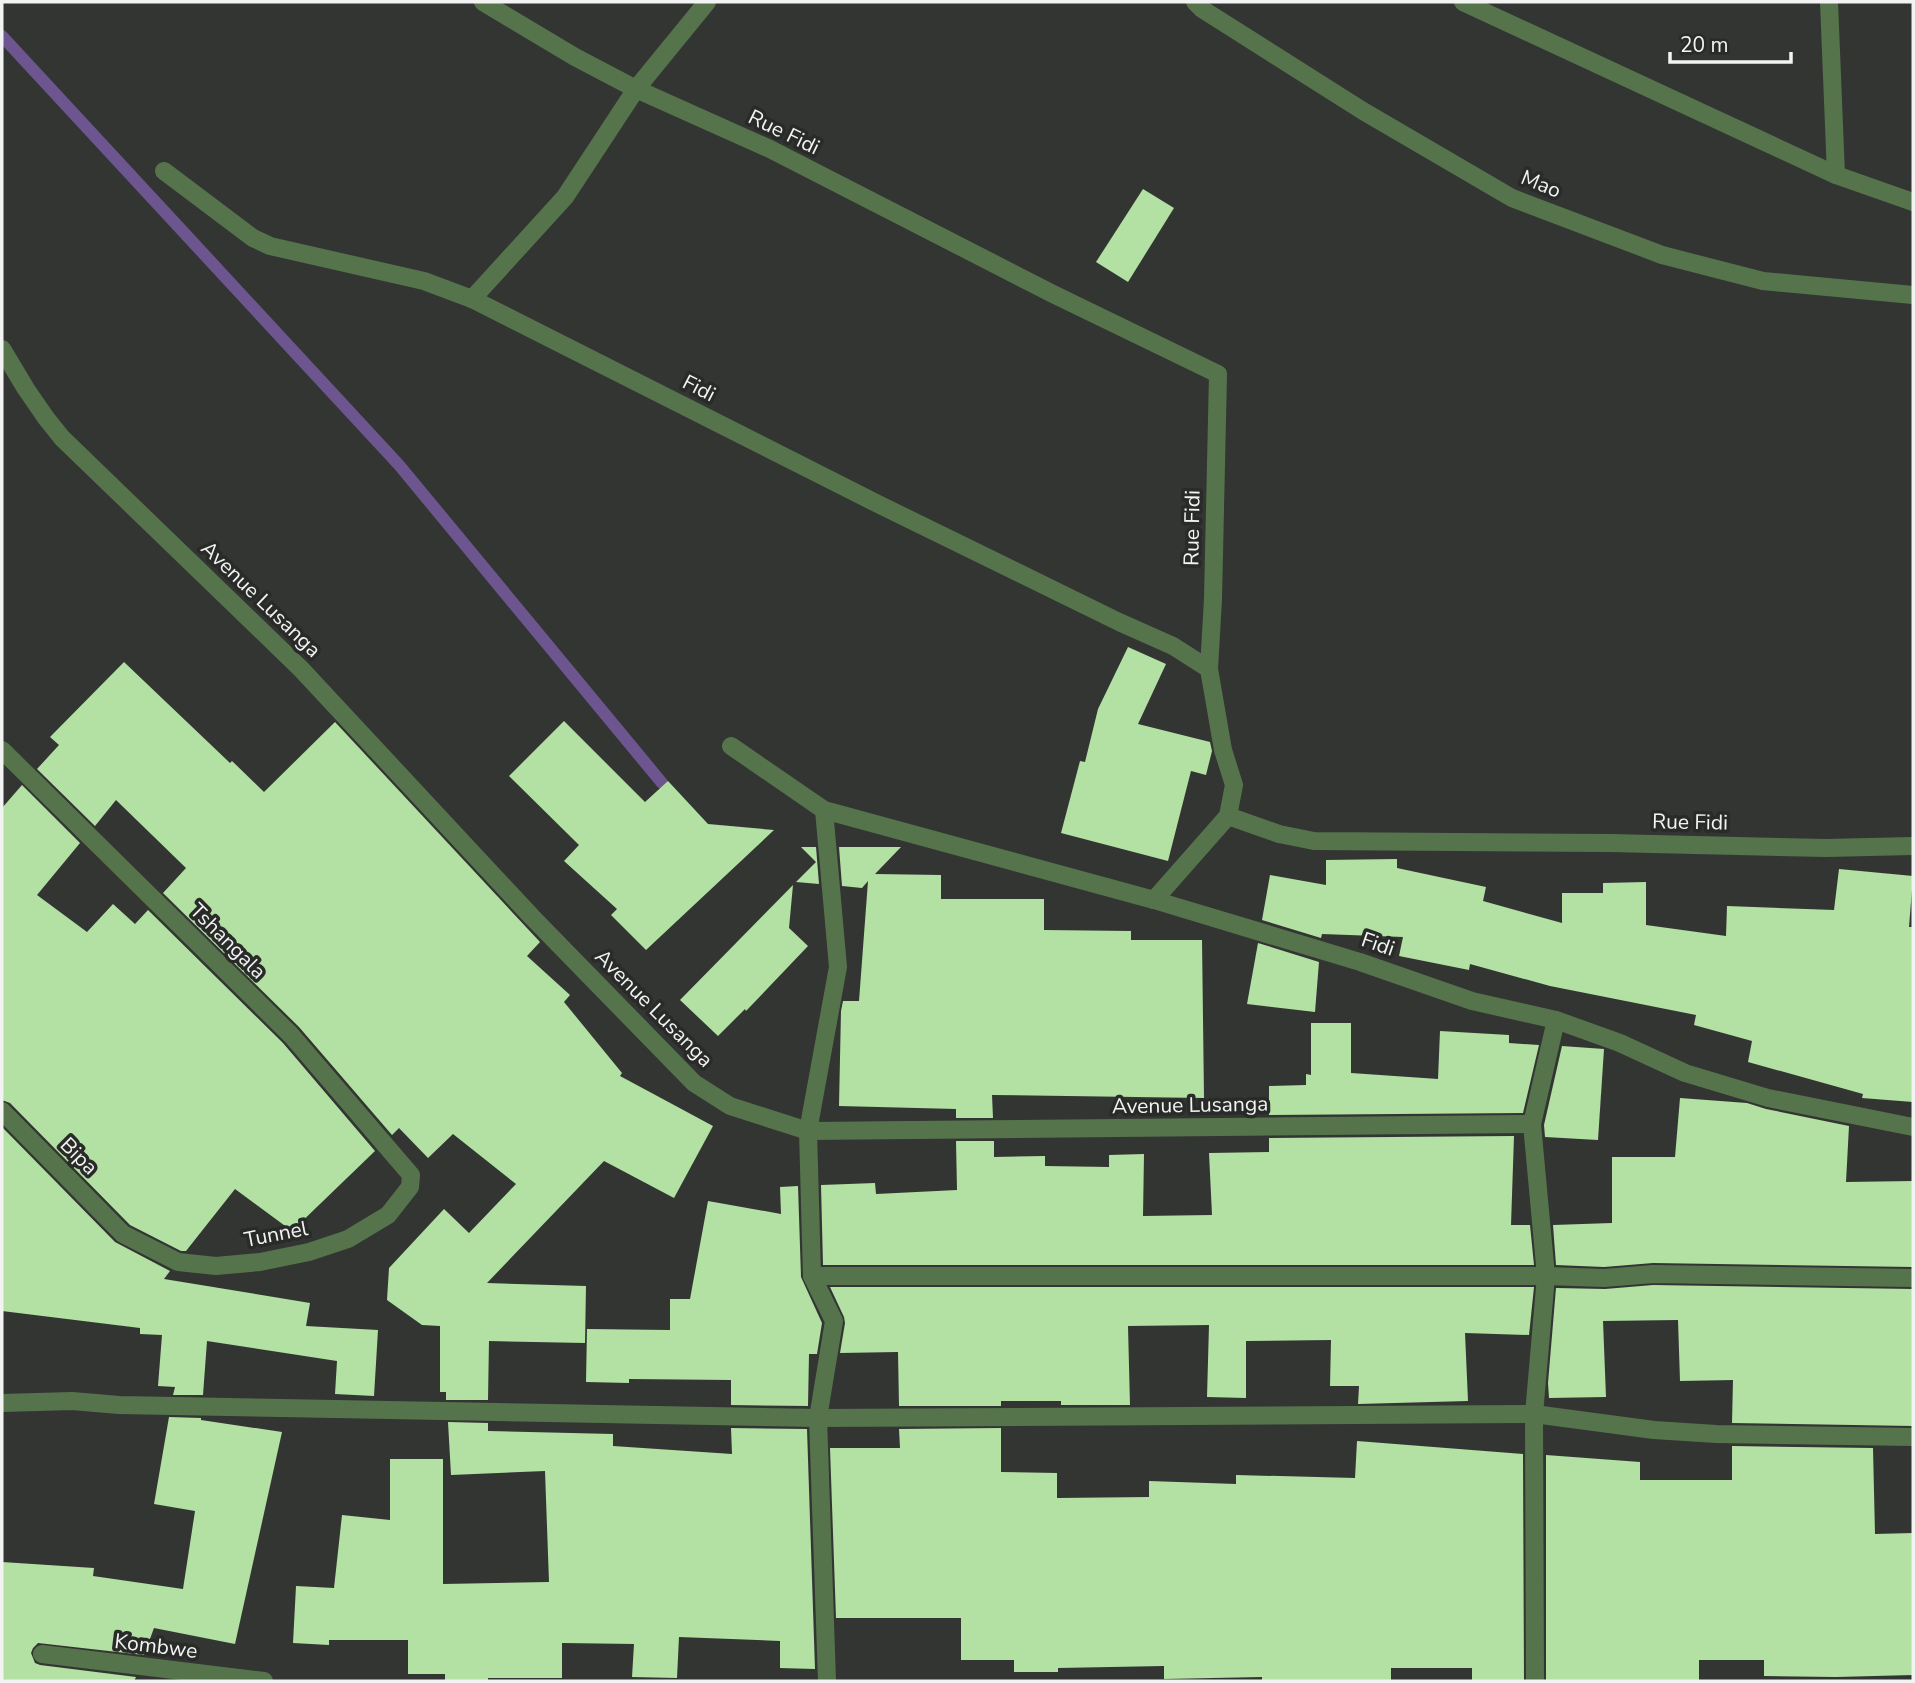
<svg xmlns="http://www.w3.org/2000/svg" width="1915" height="1683" font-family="'Nunito Sans',sans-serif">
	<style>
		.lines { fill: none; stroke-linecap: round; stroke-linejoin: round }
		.stream { stroke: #6d5690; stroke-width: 12 }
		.building { fill: #b3e0a3 }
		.minor { stroke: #56744c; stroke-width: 18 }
		.labels { text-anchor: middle; stroke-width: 7; stroke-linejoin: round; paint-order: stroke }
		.street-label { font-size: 21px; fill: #f2f3f2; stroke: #292b29 }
	</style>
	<rect width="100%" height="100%" fill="#333533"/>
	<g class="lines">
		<path class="stream" d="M2 36 399 465 662 783"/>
	</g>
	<g class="building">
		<path d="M1143 189 1174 208 1128 282 1096 262Z"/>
		<path d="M1128 647 1166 664 1138 724 1210 742 1212 751 1206 775 1191 771 1168 861 1061 833 1080 761 1085 762 1098 709Z"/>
		<path d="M124 662 230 763 232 761 264 792 335 722 540 942 527 956 570 995 564 1002 622 1073 620 1076 713 1126 674 1198 604 1161 487 1283 586 1286 585 1343 489 1341 488 1400H446V1392H440V1326L422 1325 387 1300 389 1268 444 1209 469 1233 516 1184 453 1134 428 1158 399 1128 392 1135 299 1027 163 893 186 868 116 800 95 826 37 769 59 745 50 737Z"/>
		<path d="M564 721 645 802 668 781 708 824 774 830 646 950 611 915 617 909 564 861 579 845 509 776Z"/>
		<path d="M22 785 80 843 37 895 87 932 113 904 135 924 148 910 283 1043 375 1151 292 1231 235 1189 186 1251H181L130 1225 10 1103 2 1100V808Z"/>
		<path d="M801 847H816L819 884 796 882 816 862Z"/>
		<path d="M839 847H901L875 874 941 875V899H1044V930L1131 931V940H1202L1204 1098 992 1095 993 1118H956V1109L839 1106 841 1011 843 1001H859L868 881 862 888 842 886Z"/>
		<path d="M1397 859V868L1486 887 1483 901 1562 923V893H1603V883L1646 882V925L1726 936 1727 906 1834 910 1839 869 1913 876 1909 927H1913V1102L1862 1098 1863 1094 1748 1062 1752 1041 1694 1025 1696 1015 1550 986 1470 964 1469 970 1399 956 1403 937 1322 934 1321 938 1262 920 1270 875 1326 885V860Z"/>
		<path d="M793 885 789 928 808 946 746 1011 745 1009 718 1036 680 1000Z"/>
		<path d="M1258 943 1319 962 1315 1012 1247 1004Z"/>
		<path d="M1311 1023H1351V1073L1438 1079 1440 1031 1509 1035V1043L1539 1045 1523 1113 1269 1115V1086L1306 1085V1074L1311 1075Z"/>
		<path d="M1562 1046 1604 1049 1598 1140 1545 1137 1544 1125Z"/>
		<path d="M1680 1098 1747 1103 1766 1109 1849 1126 1846 1182 1913 1181V1267L1653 1263 1604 1267 1556 1265 1553 1225 1612 1223V1157H1675Z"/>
		<path d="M2 1127 115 1242 170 1271 164 1279 310 1303 306 1326 378 1330 374 1396 335 1394 337 1361 207 1341 203 1395H173L175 1387 158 1386 162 1335 140 1334V1328L2 1311Z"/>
		<path d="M1514 1136 1511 1225H1530L1534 1265H823L821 1185 875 1183 876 1194 957 1190 956 1141H994V1157L1045 1156V1166L1109 1167V1155L1144 1154 1143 1216 1212 1215 1209 1153 1269 1152V1138Z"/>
		<path d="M798 1186 801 1277 822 1323 817 1354H809L808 1406 731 1405V1380L629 1379V1383L586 1382 587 1329 670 1330V1299H690L708 1201 781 1214 780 1187Z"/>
		<path d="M1653 1285 1913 1289V1426L1732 1423 1733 1380 1680 1381 1678 1320 1603 1321 1606 1397 1549 1398 1548 1383 1556 1288 1605 1289Z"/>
		<path d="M830 1287H1534L1529 1335 1465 1333 1468 1401 1358 1404 1359 1386H1330L1331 1340 1246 1341V1398L1207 1397 1209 1325 1128 1326 1130 1405H1061V1401H1001V1406H899L898 1352 840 1353 845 1323 844 1317Z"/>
		<path d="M169 1417 201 1418V1420L282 1432 235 1644 154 1628 144 1655 38 1643 33 1648 31 1653 35 1663 40 1665 136 1677 134 1681H2V1562L94 1568 93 1576 183 1589 195 1511 154 1504Z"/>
		<path d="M448 1422 488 1423V1431L613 1434V1446L732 1454 731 1428 807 1429 815 1669 780 1668V1641L679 1637 677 1678 632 1677 634 1644 562 1643V1678H488V1681H445V1674H408V1640H329V1645L293 1643 296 1586 334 1588 342 1515 390 1520V1459H443V1584L549 1582 545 1471 451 1475Z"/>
		<path d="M1001 1428V1472L1057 1473V1498L1149 1497V1481L1236 1484V1475L1355 1478 1357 1441 1523 1454 1524 1681H1472V1668H1391V1681H1262V1677L1164 1679V1666L1058 1668V1672H1014V1660H961V1618H836L830 1448H900L899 1429Z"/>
		<path d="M1732 1446 1873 1448 1875 1534 1913 1533V1675L1836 1677 1764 1676V1660H1699V1681H1546V1455L1640 1462V1480H1732Z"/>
	</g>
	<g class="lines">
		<g class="minor">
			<path d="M483 2 575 57 636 89 770 149 1053 294 1218 374 1213 599 1209 669 1223 750 1234 785 1228 816 1279 834 1314 841 1610 843 1826 848 1913 846"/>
			<path d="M1195 2 1202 9 1363 111 1512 198 1662 255 1763 281 1913 295"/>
			<path d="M1463 2 1836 175 1913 202"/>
			<path d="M1829 2 1836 175"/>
			<path d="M164 171 253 238 270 246 424 281 472 299 880 505 1119 622 1173 646 1209 669"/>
			<path d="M472 299 565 197 636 89 707 2"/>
			<path d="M2 349 26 389 46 418 62 438 301 669 532 917 694 1083 730 1106 808 1131 1532 1124"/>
			<path d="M731 746 824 810 1154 900 1360 962 1472 1001 1556 1020 1620 1043 1685 1073 1768 1098 1913 1127"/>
			<path d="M2 750 291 1035 411 1175 410 1187 388 1215 348 1239 309 1252 260 1262 216 1266 178 1262 123 1234 2 1111"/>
			<path d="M824 810 838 967 808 1131 812 1276 834 1321 818 1418 827 1681"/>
			<path d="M1154 900 1228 816"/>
			<path d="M812 1276H1546L1604 1278 1653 1274 1913 1278"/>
			<path d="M2 1403 72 1401 119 1405 818 1418 1534 1414 1654 1430 1716 1434 1913 1437"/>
			<path d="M42 1654 264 1681"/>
			<path d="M1535 1681 1534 1414 1546 1276 1532 1124 1556 1020"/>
		</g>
	</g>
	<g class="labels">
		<g class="street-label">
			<text transform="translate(784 132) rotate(26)" y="7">Rue Fidi</text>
			<text transform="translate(1541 184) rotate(22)" y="7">Mao</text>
			<text transform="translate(699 388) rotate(27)" y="7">Fidi</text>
			<text transform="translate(1192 528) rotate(-89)" y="7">Rue Fidi</text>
			<text transform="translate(261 599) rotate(44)" y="7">Avenue Lusanga</text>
			<text transform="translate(1690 822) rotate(1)" y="7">Rue Fidi</text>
			<text transform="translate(228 941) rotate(45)" y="7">Tshangala</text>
			<text transform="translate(1378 944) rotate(19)" y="7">Fidi</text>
			<text transform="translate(654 1008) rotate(45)" y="7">Avenue Lusanga</text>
			<text transform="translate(1190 1105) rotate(-1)" y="7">Avenue Lusanga</text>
			<text transform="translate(79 1156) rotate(45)" y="7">Bipa</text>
			<text transform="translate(276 1234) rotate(-11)" y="7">Tunnel</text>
			<text transform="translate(156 1646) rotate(7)" y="7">Kombwe</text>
		</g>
	</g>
	<rect width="1915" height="1683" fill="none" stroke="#f2f3f2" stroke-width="7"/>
	<path d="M1670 52v10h121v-10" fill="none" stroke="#f2f3f2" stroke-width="3.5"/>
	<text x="1680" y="52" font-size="21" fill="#f2f3f2" stroke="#292b29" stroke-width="5" paint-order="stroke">20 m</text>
</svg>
